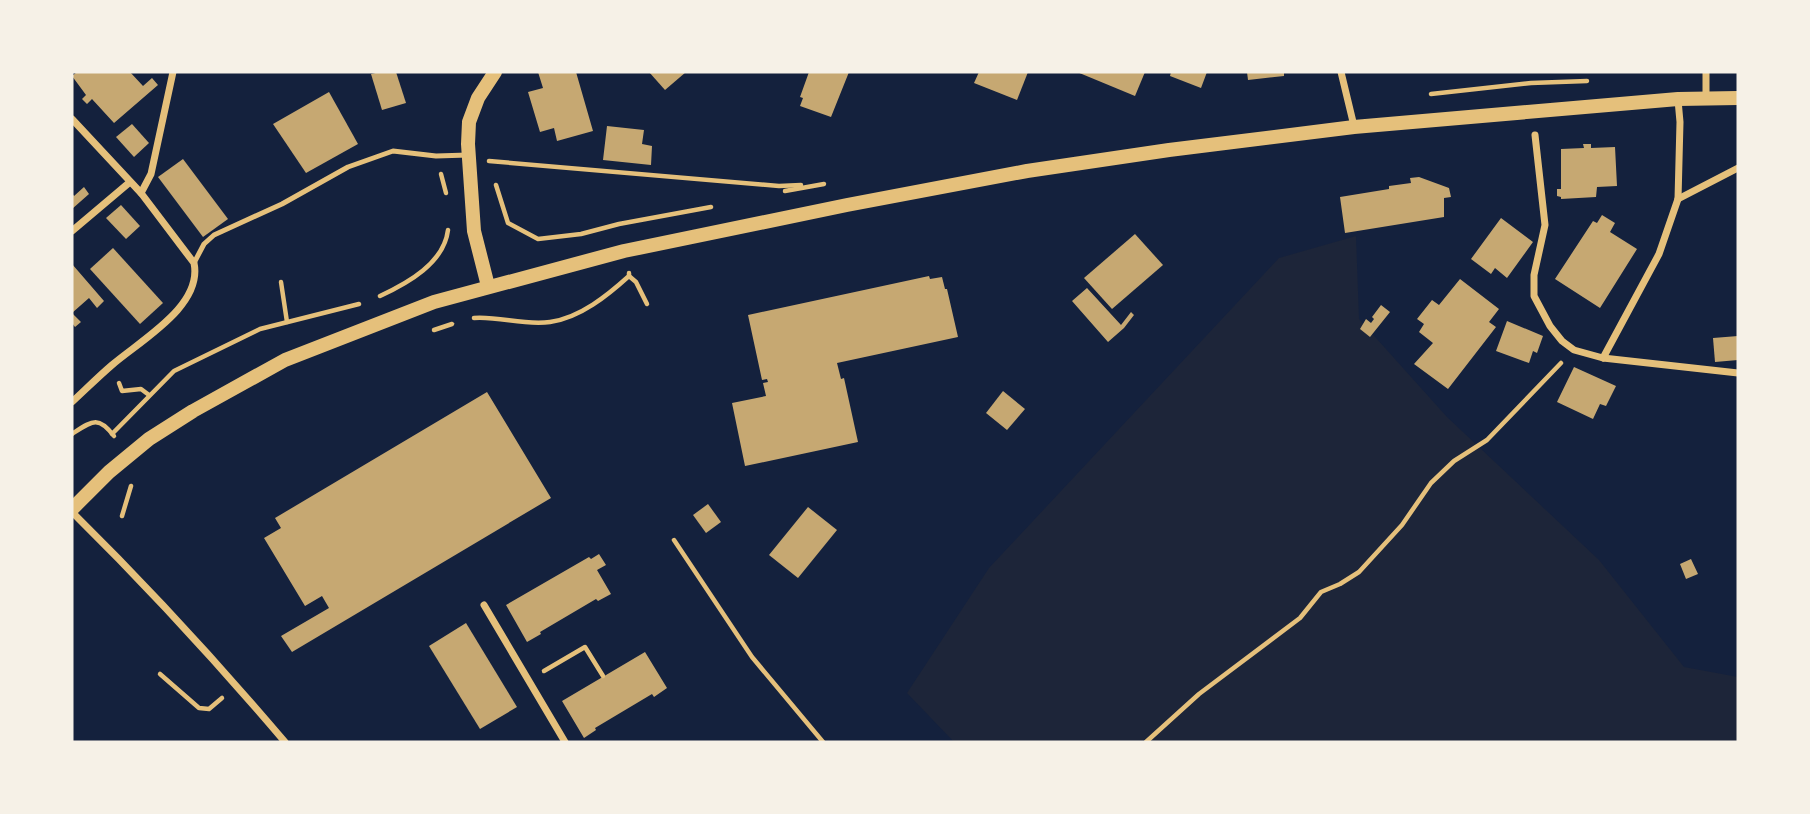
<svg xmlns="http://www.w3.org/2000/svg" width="1810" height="814" font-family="'Roboto Condensed',sans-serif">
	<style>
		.green { fill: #1d2539 }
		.building { fill: #c6a872 }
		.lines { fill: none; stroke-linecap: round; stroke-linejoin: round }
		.path { stroke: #e5c07b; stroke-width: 4.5 }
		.service { stroke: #e5c07b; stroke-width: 5 }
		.minor { stroke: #e5c07b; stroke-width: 7 }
		.secondary { stroke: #e5c07b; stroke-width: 14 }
	</style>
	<rect width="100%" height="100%" fill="#14213d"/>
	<path class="green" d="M1356 236 1359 319 1447 417 1599 560 1684 667 1738 677V742H954L907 693 989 568 1279 258Z"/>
	<g class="building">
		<path d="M77 72H130L143 86 152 78 158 85 114 123 92 99 87 104 82 99 86 95 72 76Z"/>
		<path d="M380 72H396L406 103 382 110 371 74Z"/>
		<path d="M538 72H576L593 131 557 141 554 128 540 132 528 92 543 88Z"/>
		<path d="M649 72H686L665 90Z"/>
		<path d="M809 72H849L831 117 800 106 803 98 800 97Z"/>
		<path d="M979 72H1028L1017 100 974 83Z"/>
		<path d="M1077 72H1145L1135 96Z"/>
		<path d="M1171 72H1207L1201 88 1170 76Z"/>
		<path d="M1247 72H1284V76L1248 80Z"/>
		<path d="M329 92 358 144 306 173 273 124Z"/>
		<path d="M132 124 149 143 134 157 116 137Z"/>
		<path d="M607 126 644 130 642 144 652 146 651 165 603 160Z"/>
		<path d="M1583 144H1591V148L1615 147 1617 186 1597 187 1596 197 1561 199V197L1557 196V189H1561V149L1584 148Z"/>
		<path d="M183 159 228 219 203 237 158 177Z"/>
		<path d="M1419 177 1449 188 1451 197 1444 198V217L1345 233 1340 197 1389 189V186L1411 183 1410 178Z"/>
		<path d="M84 187 89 194 72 209V193L74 196Z"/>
		<path d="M121 205 140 226 126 239 106 218Z"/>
		<path d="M1602 215 1615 223 1610 232 1637 249 1600 308 1555 279 1593 221 1597 223Z"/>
		<path d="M1501 218 1533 242 1507 278 1495 268 1491 274 1471 259Z"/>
		<path d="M1135 234 1163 265 1112 309 1084 278Z"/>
		<path d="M113 248 163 303 140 324 90 269Z"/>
		<path d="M72 264 104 301 97 308 89 298 72 313 81 322 75 327 72 323Z"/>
		<path d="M929 276 930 279 942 277 945 289H947L958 337 837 363 841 379 844 378 858 442 745 466 732 403 766 396 763 383 768 382 767 379 762 380 748 315Z"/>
		<path d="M1460 279 1499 309 1489 322 1496 327 1448 389 1414 364 1433 343 1419 332 1424 324 1417 319 1432 300 1439 305Z"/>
		<path d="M1087 288 1121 325 1131 312 1134 315 1124 328 1108 342 1072 301Z"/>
		<path d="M1381 305 1390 312 1370 337 1360 329 1366 319 1371 323 1374 319 1372 317Z"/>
		<path d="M1507 321 1543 336 1537 353 1533 351 1529 363 1496 351Z"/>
		<path d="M1738 336V360L1715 362 1713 338Z"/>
		<path d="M1574 367 1616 386 1606 406 1600 404 1593 419 1557 402Z"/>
		<path d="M1003 391 1025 409 1007 430 986 413Z"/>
		<path d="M487 392 551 498 292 652 281 636 329 608 322 596 305 606 264 538 281 528 275 518Z"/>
		<path d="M708 504 721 522 706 533 693 515Z"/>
		<path d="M808 507 837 530 798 578 769 555Z"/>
		<path d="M599 554 606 565 597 570 611 594 598 601 596 599 540 632 541 634 527 642 506 605 589 557 591 559Z"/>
		<path d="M1691 559 1698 574 1686 579 1680 564Z"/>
		<path d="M466 623 517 707 480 729 429 646Z"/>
		<path d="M645 652 667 688 654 697 652 694 595 728 596 730 584 738 562 701Z"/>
	</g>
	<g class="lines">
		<g class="path">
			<path d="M1431 94 1531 83 1587 81"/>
			<path d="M489 161 779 186 801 185"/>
			<path d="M441 174 446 193"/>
			<path d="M496 185 508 223 538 239 581 234 619 224 711 207"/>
			<path d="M785 191 824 184"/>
			<path d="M629 276 636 282 647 304"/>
			<path d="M281 282 287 322"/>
			<path d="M380 296C408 283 444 263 448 230"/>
			<path d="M474 318C499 316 525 326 550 322 580 318 608 295 629 276V273"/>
			<path d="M434 330 452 324"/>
			<path d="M119 383 122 391 141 389 149 395"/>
			<path d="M72 434C92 421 98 415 114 436"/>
			<path d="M112 434 174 371 260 329 359 304"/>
			<path d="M122 516 131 486"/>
			<path d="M674 540 752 657 823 742"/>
			<path d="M544 671 585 647 603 676"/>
			<path d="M160 674 199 708 209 709 222 698"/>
			<path d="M1146 742 1199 694 1300 618 1321 592 1340 584 1359 572 1402 525 1431 483 1454 461 1487 440 1561 363"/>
		</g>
		<path class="service" d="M194 263 204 244 214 235 282 204 348 167 393 151 436 156 468 155"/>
		<g class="minor">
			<path d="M1341 72 1354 126"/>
			<path d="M1706 72V99"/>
			<path d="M72 119 141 193"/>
			<path d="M1535 135 1545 225 1534 275V296L1550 326 1562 341 1574 350 1603 358 1738 373"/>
			<path d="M1678 199 1738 168"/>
			<path d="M72 231 130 182"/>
			<path d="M1603 358 1659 254 1678 199 1680 122 1678 100"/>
			<path d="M72 402C85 390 98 377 112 365 141 340 203 306 194 263L141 193 151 174 173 72"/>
			<path d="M72 512C147 586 217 662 285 742"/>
			<path d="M484 605 565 742"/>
		</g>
		<g class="secondary">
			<path d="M488 286 474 231 468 144 469 122 478 98 495 72"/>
			<path d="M72 509 109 472 149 439 193 411 285 360 434 302 624 251 847 205 1027 171 1169 150 1354 127 1678 99 1738 98"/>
		</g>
	</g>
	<rect width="1810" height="814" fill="none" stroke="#f6f1e7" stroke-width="147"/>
</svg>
